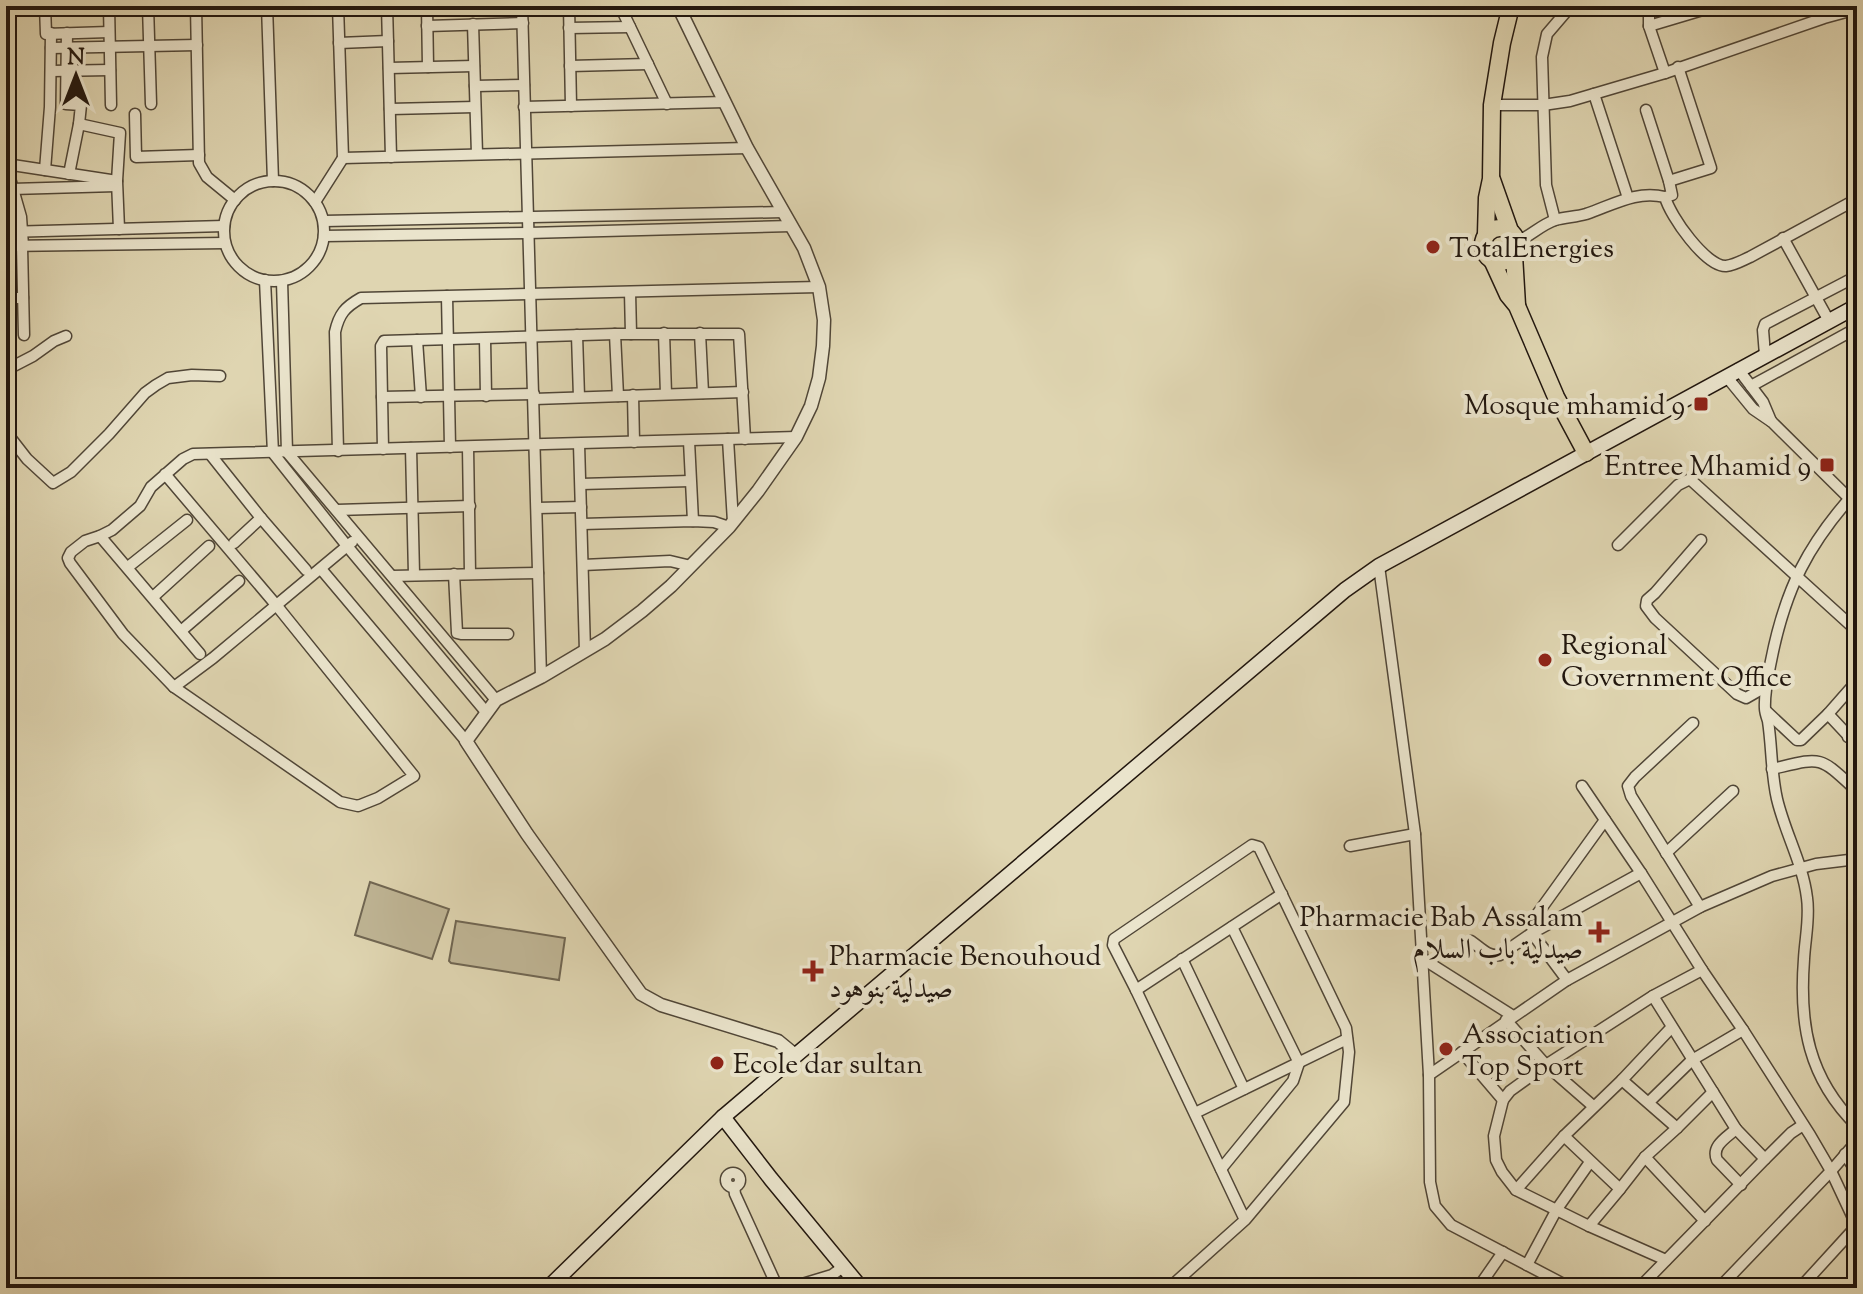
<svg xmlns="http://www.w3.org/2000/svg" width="1863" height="1294" font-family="'Sorts Mill Goudy',Amiri,serif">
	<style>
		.green { fill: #bfb595; stroke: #706652; stroke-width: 2 }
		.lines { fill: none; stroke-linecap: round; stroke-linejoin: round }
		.minor-casing { stroke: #504637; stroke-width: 13 }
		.tertiary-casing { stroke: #504637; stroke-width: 15 }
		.secondary-casing { stroke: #21160e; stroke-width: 17 }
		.primary-casing { stroke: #21160e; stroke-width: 19 }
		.minor { stroke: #eae4cc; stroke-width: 10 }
		.tertiary { stroke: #eae4cc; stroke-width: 12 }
		.secondary { stroke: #eae4cc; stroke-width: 14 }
		.primary { stroke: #dfd5b1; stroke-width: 16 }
		.poi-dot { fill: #8f2418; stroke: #eae4cc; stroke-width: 3 }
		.labels { text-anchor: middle; stroke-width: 8; stroke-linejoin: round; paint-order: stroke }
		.poi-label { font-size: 28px; fill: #21160e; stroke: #eae4cc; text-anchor: start }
	</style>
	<rect width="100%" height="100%" fill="#dfd5b1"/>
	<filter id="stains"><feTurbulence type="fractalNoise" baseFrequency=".0025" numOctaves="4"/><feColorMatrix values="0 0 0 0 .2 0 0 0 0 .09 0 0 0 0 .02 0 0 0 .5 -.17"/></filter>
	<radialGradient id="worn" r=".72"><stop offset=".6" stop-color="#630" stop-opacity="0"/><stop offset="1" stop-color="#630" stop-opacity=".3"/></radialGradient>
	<g class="green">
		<path d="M370 882 449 909 432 959 355 935Z"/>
		<path d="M456 921 565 938 559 980 451 963 449 961Z"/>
	</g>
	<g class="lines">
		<g class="minor-casing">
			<g id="minor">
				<path d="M45 6 46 34 109 32"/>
				<path d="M109 6 111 105"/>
				<path d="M148 6 151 104"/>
				<path d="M196 6 199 163 207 177 235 200"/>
				<path d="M267 6 273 181"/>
				<path d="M387 6 391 157"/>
				<path d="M427 6 428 67"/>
				<path d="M522 6 541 677"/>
				<path d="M569 6 571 106"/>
				<path d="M620 6 667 104"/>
				<path d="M1656 6 1649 11V26L1665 73"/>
				<path d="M473 24 477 154"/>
				<path d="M427 26 523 23"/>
				<path d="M1649 26 1716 6"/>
				<path d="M569 28 630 27"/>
				<path d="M67 33 66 104 81 105 79 124 69 174"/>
				<path d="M339 43 388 41"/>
				<path d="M51 48 197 45"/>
				<path d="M570 66 648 64"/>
				<path d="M389 68 474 66"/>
				<path d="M51 71 110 70"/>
				<path d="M475 86 524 85"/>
				<path d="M1594 94 1628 198"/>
				<path d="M1492 105H1543L1570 101 1665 73 1824 18 1857 9"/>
				<path d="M524 107 725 102"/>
				<path d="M390 109 475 107"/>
				<path d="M1646 110 1669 181 1672 195 1665 197"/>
				<path d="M135 114 136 157 199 155"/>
				<path d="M79 124 120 133 117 181 119 229"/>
				<path d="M343 158 747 148"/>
				<path d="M6 164 117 181"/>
				<path d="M45 170 50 107 51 33"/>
				<path d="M1669 181 1711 168 1678 67"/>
				<circle cx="274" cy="231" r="50"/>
				<path d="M12 189 116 186"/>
				<path d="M315 202 343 158 338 6"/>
				<path d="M1555 220 1546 185 1542 57 1547 34 1571 6"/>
				<path d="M324 221 783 212"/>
				<path d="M6 232 224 226"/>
				<path d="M324 236 528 233 791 226"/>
				<path d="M1783 238 1829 321"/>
				<path d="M1517 242C1530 236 1541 225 1555 220 1565 217 1576 217 1586 214 1613 205 1636 190 1665 197 1670 216 1706 267 1726 266 1735 265 1743 260 1750 257L1857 199"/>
				<path d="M6 246 225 243"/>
				<path d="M22 246 24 335"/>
				<path d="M265 280 273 453 347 546 486 712"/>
				<path d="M282 281 287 452 496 700"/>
				<path d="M630 292 631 334"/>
				<path d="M447 296 450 447"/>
				<path d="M6 298H23"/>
				<path d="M664 333 666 394"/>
				<path d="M700 333 703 393"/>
				<path d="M615 334 618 396"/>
				<path d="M577 335 579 397"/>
				<path d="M485 339 486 396"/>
				<path d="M417 340 421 397"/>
				<path d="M1765 355 1763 330 1765 324 1857 276"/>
				<path d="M1738 369 1763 402 1771 421"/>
				<path d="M6 370 33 356 54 341 66 336"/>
				<path d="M1726 376 1753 409 1772 422 1857 506"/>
				<path d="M1751 386 1857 328"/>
				<path d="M633 395 634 442"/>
				<path d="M382 397 534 394"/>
				<path d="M534 399 743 392"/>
				<path d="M6 432 27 459 53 483 71 472 109 434 145 393 156 385 168 378 192 375 220 376"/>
				<path d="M728 439 733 522"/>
				<path d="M689 441 693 521"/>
				<path d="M579 444 585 651"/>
				<path d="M468 447 470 573"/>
				<path d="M411 448 414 574"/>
				<path d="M383 449 381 346 384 341 615 334H739L745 439"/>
				<path d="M338 451 335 332C339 314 345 307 361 298L819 287"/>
				<path d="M210 454 261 518 306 570"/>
				<path d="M165 474 277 606 414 776 378 798 358 806 340 802 174 687 123 634 70 563 68 558 71 552 85 541 100 536 112 530 140 506 151 487 183 459 193 454 796 437"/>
				<path d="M581 484 690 481"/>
				<path d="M1857 490C1808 544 1785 589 1771 661 1768 676 1764 693 1765 709 1765 712 1767 718 1768 721 1772 747 1771 773 1777 799 1785 833 1803 864 1807 898 1810 918 1805 939 1804 959 1799 1024 1808 1078 1857 1126"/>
				<path d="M537 508 581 507"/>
				<path d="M337 510 470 506"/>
				<path d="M582 524 693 521 714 522 729 527"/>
				<path d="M100 536 200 654"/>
				<path d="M1701 540 1655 593 1647 600 1646 606 1655 618 1737 694 1746 698 1767 686"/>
				<path d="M234 543 261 518"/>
				<path d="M1618 545 1678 485 1688 480 1692 481 1857 631"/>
				<path d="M583 565 670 561 691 566"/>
				<path d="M1379 566 1415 834 1429 1075 1430 1182 1435 1206 1451 1225 1571 1288"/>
				<path d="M128 567 187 520"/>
				<path d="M321 569 466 741"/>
				<path d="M454 574 457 633 461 634H508"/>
				<path d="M392 576 538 573"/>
				<path d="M153 597 209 546"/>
				<path d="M181 631 239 581"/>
				<path d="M174 687 213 658 352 542"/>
				<path d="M1766 711 1797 740H1801L1828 714 1857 745"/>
				<path d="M1828 714 1857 681"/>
				<path d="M1693 723 1635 777 1628 786 1631 796 1700 907"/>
				<path d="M1848 737 1857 727"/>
				<path d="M1772 769C1823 757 1818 755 1857 791"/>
				<path d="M1582 786 1641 873 1702 970 1653 996 1546 1065 1510 1091 1503 1100 1494 1136 1496 1160 1502 1172 1516 1190 1589 1226 1666 1260"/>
				<path d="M1350 846 1415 834"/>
				<path d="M1666 853 1733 791"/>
				<path d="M1471 941C1481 948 1488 957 1500 955L1532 933 1538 913 1605 820"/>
				<path d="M1182 959 1244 1089"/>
				<path d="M1423 959 1513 1016"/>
				<path d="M1567 980 1532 933 1641 873"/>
				<path d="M1136 990 1282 894"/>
				<path d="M1653 996 1736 1129C1726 1138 1711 1146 1717 1160L1741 1185"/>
				<path d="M1506 1020 1546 1065 1593 1106"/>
				<path d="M1743 1030 1810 1135 1831 1171 1853 1218 1855 1225 1852 1231 1800 1288"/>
				<path d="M1462 1052 1503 1100"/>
				<path d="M1429 1075 1567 980 1700 907 1772 876 1816 864 1857 859"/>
				<path d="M1622 1080 1677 1128 1645 1157 1620 1189 1564 1136Z"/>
				<path d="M1622 1080 1671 1028"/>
				<path d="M1649 1102 1692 1060 1743 1030 1702 970"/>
				<path d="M1195 1113 1347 1039"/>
				<path d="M1677 1128 1713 1092"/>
				<path d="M1736 1129 1765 1159"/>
				<path d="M1845 1154 1857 1173"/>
				<path d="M1645 1157 1705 1221"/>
				<path d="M1221 1169 1293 1081 1299 1063 1232 927"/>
				<circle cx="733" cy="1180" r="7"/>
				<path d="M734 1187 735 1194 776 1284V1288"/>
				<path d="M1516 1190 1564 1136"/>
				<path d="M1589 1226 1620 1189"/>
				<path d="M1527 1265 1557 1209 1590 1162"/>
				<path d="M789 1288 832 1275 843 1267"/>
				<path d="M1169 1288 1245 1220 1344 1102 1349 1052 1346 1028 1259 847 1252 845 1114 939 1113 945 1136 990 1245 1220"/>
				<path d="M1478 1288 1503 1252"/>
				<path d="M1639 1288 1765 1159 1791 1133 1803 1125"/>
				<path d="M1719 1288 1831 1171 1857 1141"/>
			</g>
		</g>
		<g class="tertiary-casing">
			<g id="tertiary">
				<path d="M678 6 747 148 804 248 819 287 824 320 823 346 819 378 811 406 796 437 758 491 729 527 671 586 642 611 605 639 541 677 496 700 466 741 527 834 641 994 661 1005 778 1041 795 1055"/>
				<path d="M6 168 20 217 22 246"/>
			</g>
		</g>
		<g class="secondary-casing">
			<g id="secondary">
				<path d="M723 1117 771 1179 861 1288"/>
				<path d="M548 1288 723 1117 1345 590 1379 566 1857 306"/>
			</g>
		</g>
		<g class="primary-casing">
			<g id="primary">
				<path d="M1492 180 1510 231"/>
				<circle cx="1500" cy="245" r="17"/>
				<path d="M1486 234 1487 198 1491 179 1492 105 1502 43 1511 6"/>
				<path d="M1514 255 1517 305"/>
				<path d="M1492 260 1508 295 1517 306 1556 397 1586 453"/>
			</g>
		</g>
		<use href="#minor" class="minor"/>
		<use href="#tertiary" class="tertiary"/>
		<use href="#secondary" class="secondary"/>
		<use href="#primary" class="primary"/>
	</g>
	<g class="poi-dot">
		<circle cx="1433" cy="247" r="8"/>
		<rect x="1693" y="396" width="16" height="16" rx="4"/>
		<rect x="1819" y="457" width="16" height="16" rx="4"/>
		<circle cx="1545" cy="660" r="8"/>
		<path d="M1595 920h8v8h8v8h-8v8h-8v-8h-8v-8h8z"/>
		<path d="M809 959h8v8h8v8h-8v8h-8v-8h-8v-8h8z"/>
		<circle cx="1446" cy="1049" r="8"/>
		<circle cx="717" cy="1063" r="8"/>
	</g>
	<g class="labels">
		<g class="poi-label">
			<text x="1449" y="257">TotalEnergies</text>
			<text x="1685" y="414" text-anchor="end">Mosque mhamid 9</text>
			<text x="1811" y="475" text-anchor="end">Entree Mhamid 9</text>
			<text x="1561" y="654">Regional<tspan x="1561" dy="32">Government Office</tspan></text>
			<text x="1583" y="926" text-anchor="end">Pharmacie Bab Assalam<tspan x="1583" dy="32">صيدلية باب السلام</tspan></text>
			<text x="829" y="965">Pharmacie Benouhoud<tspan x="829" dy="32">صيدلية بنوهود</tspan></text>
			<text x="1462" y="1043">Association<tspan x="1462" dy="32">Top Sport</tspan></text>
			<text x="733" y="1073">Ecole dar sultan</text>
		</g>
	</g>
	<rect width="1863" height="1294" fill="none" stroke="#dfd5b1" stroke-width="32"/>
	<rect x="8" y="8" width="1847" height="1278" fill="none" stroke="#21160e" stroke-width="4"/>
	<rect x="16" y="16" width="1831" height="1262" fill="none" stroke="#21160e" stroke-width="2"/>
	<g transform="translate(76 76)" stroke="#eae4cc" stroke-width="6" paint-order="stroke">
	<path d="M0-6L14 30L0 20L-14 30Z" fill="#21160e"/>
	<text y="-12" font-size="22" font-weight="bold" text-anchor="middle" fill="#21160e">N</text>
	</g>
	<rect width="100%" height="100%" filter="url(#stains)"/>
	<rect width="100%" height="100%" fill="url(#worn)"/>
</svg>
